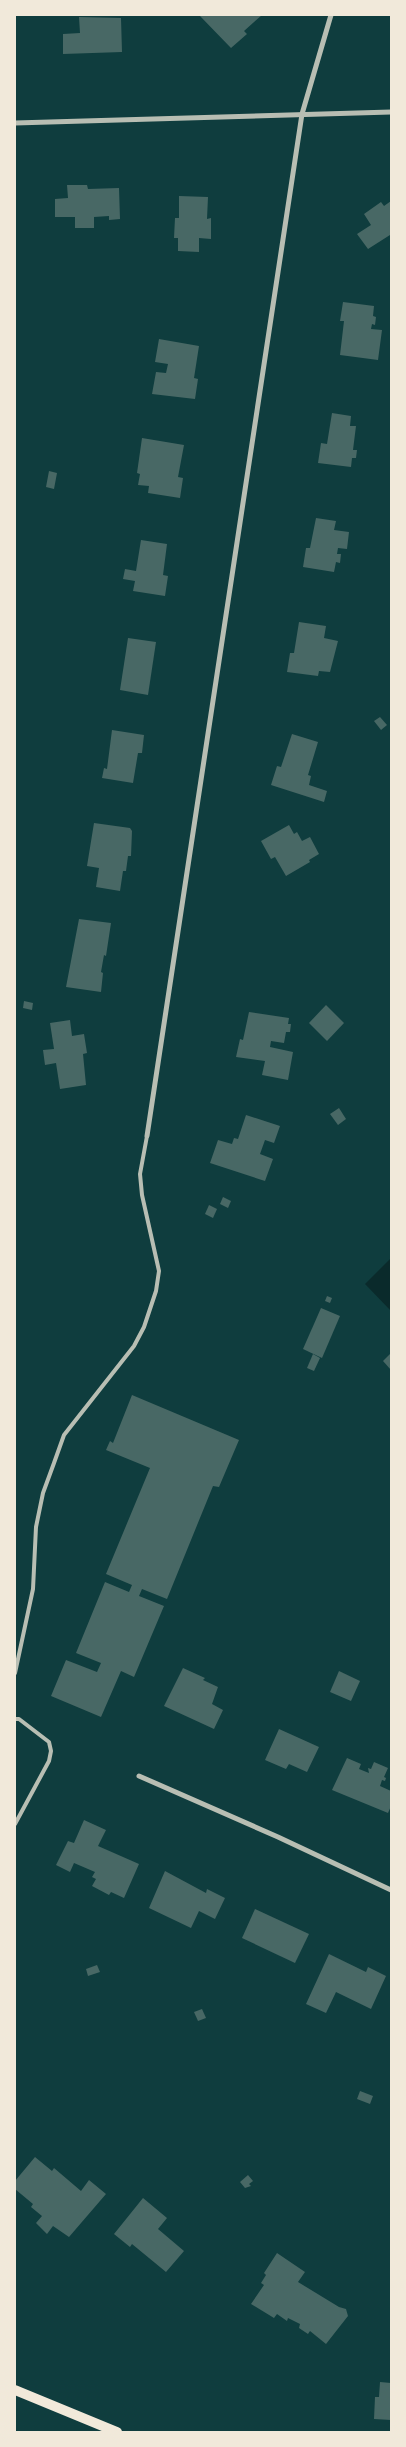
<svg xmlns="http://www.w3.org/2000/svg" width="406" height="2447" font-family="'PT Sans',sans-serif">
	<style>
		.water { fill: #0a2a2b }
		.building { fill: #486865 }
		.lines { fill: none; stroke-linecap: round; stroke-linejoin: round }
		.service { stroke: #b8beb3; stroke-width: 4 }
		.minor { stroke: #b8beb3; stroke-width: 5 }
		.secondary { stroke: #f1e9da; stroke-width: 10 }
	</style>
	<rect width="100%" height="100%" fill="#0f3d3e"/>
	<path class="water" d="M391 1258V1311L365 1284Z"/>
	<g class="building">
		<path d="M199 15H262L244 31 247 34 231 48Z"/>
		<path d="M79 17 121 18 122 52 63 54V34L80 33Z"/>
		<path d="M67 185H87L88 189 119 188 120 219 109 220V216L94 217V228H75V217H55V199L68 198Z"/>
		<path d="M179 196 208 197 207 219 211 218V239L199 238V252L178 251V238H174L175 218H179Z"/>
		<path d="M391 201V236L390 235 368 249 357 234 371 225 364 214 381 202 384 206Z"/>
		<path d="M343 302 374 306 373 316 376 317 375 325 372 324 371 329 382 330 378 360 340 355 344 321H340Z"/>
		<path d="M159 339 199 346 194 378 198 379 195 399 152 394 156 372 166 373 168 364 155 362Z"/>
		<path d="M332 413 351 416 350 426H356L353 450H357L356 458H352L351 467 318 463 321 443 327 444Z"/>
		<path d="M142 438 184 445 178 477 183 478 180 498 148 493 149 486 138 485 140 474 137 473Z"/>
		<path d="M49 471 57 473 54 489 46 487Z"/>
		<path d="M316 518 336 521 334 530 349 532 347 549 338 548 337 554H341L340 563 336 562 334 572 303 567 306 548H310Z"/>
		<path d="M141 540 167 544 163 575 168 576 165 596 133 591 135 581 123 579 125 569 136 571Z"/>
		<path d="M299 622 326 626 324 638 338 641 330 672 319 671 318 676 287 672 290 653H294Z"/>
		<path d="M128 638 156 642 148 695 120 690Z"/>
		<path d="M380 717 387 725 381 730 374 721Z"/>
		<path d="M112 730 144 735 142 753H138L133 783 102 778 104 768 107 769Z"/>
		<path d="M292 734 318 742 308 775 311 776 309 785 327 791 324 802 271 785 277 766 281 767Z"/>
		<path d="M94 823 130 828 132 831 131 856H128L126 871H123L120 891 96 887 99 868 87 866Z"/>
		<path d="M289 825 294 834 297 832 302 841 310 837 319 854 309 860 310 862 286 876 275 857 271 859 261 841Z"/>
		<path d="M79 919 111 923 106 956 104 955 101 972 103 973 101 992 66 987Z"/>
		<path d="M24 1001 33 1003 32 1010 23 1008Z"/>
		<path d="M326 1005 344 1023 327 1041 309 1023Z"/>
		<path d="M249 1012 289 1018 288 1024H291L290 1032H286L284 1043 271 1041 270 1047 293 1052 288 1080 262 1075 265 1061 236 1057 240 1039 243 1040Z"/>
		<path d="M70 1020 72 1036 84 1034 87 1053 83 1054 86 1085 60 1089 56 1063 45 1065 43 1050 54 1049 50 1023Z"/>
		<path d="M339 1108 346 1119 338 1125 330 1114Z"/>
		<path d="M246 1115 280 1126 274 1143 265 1140 260 1154 273 1159 265 1181 210 1163 218 1140 232 1144 234 1138 238 1139Z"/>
		<path d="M223 1197 231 1201 228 1208 220 1204Z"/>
		<path d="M209 1205 217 1209 213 1218 205 1214Z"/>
		<path d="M327 1296 332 1298 330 1303 325 1301Z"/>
		<path d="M321 1308 340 1316 322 1358 303 1349Z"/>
		<path d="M391 1353V1370L383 1361Z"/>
		<path d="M313 1354 320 1358 314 1371 307 1368Z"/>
		<path d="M132 1395 239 1440 219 1487 213 1486 167 1599 142 1589 139 1596 164 1606 134 1677 121 1671 101 1717 51 1696 66 1660 97 1672 101 1663 76 1653 105 1582 129 1592 132 1585 106 1574 150 1468 106 1450 110 1441 113 1443Z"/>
		<path d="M183 1668 205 1678 203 1680 218 1687 212 1704 223 1710 214 1729 164 1706Z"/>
		<path d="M339 1671 360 1681 351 1701 330 1692Z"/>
		<path d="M279 1729 319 1747 307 1772 289 1764 286 1769 265 1760Z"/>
		<path d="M347 1758 361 1764 359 1769 369 1773 368 1768 371 1769 374 1762 388 1768 384 1777 386 1778 385 1781 382 1780 380 1786 391 1791V1806L388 1813 332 1790Z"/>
		<path d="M84 1820 106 1830 98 1846 139 1864 124 1898 111 1892 109 1895 92 1886 96 1879 92 1877 95 1872 74 1863 70 1872 56 1865 68 1841 74 1843Z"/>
		<path d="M165 1871 206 1893 207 1889 225 1898 215 1919 199 1911 191 1928 149 1908Z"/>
		<path d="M255 1909 309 1934 295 1963 242 1938Z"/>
		<path d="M329 1954 366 1972 368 1967 386 1976 371 2009 336 1992 326 2013 306 2004Z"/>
		<path d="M97 1965 100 1972 88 1976 86 1969Z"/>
		<path d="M202 2009 206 2018 198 2021 194 2012Z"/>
		<path d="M360 2091 373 2096 370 2104 357 2099Z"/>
		<path d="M35 2157 52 2171 54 2168 81 2191 89 2180 106 2194 69 2237 53 2226 47 2234 36 2223 42 2216 31 2207 33 2204 15 2189V2181Z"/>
		<path d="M248 2175 253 2181 249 2184 251 2186 245 2188 240 2182Z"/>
		<path d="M143 2198 167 2218 158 2229 184 2251 166 2272 132 2244 130 2247 114 2234Z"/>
		<path d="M277 2253 305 2272 298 2282 339 2307 346 2309 348 2316 326 2344 310 2331 308 2334 299 2328 300 2324 288 2318 287 2321 277 2314 274 2318 251 2304 264 2285 261 2283 266 2275 264 2273Z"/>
		<path d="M380 2382 391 2383V2420L374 2419 375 2397H379Z"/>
	</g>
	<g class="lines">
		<g class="service">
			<path d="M15 1673 33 1589 36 1527 43 1493 54 1463 64 1435 134 1346 144 1327 156 1291 159 1271 142 1195 140 1174 147 1136"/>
			<path d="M15 1719H19L49 1742 51 1751 49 1761 15 1824"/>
		</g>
		<g class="minor">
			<path d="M15 123 391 112"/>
			<path d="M147 1136 302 114 331 15"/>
			<path d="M139 1776 278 1837 391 1890"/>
		</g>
		<path class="secondary" d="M15 2390 117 2432"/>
	</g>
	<rect width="406" height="2447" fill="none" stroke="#f1e9da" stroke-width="32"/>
</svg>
